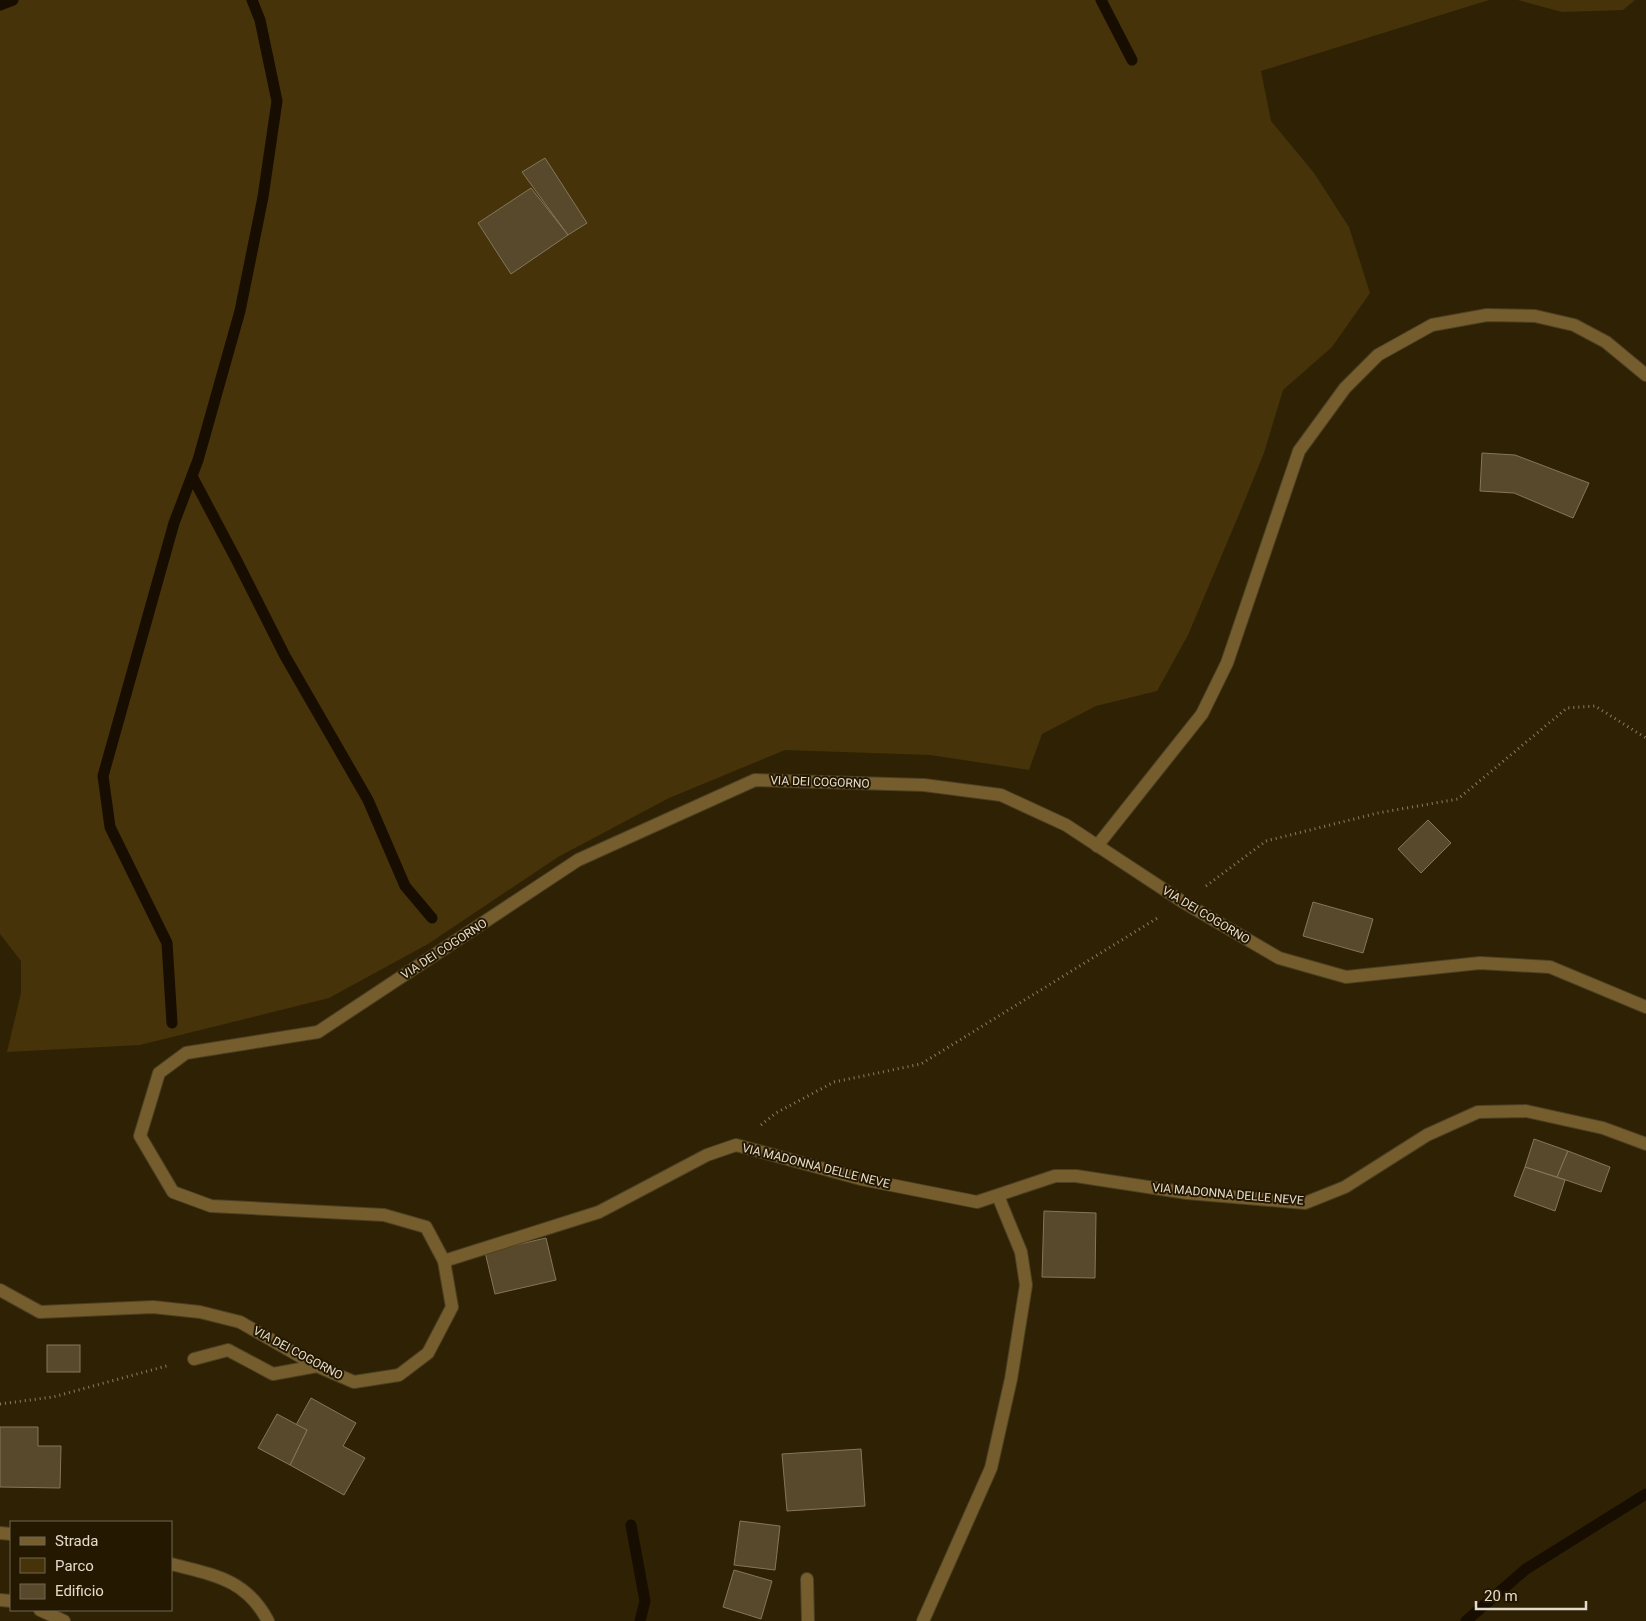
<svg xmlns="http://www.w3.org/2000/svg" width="1646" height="1621" font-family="Roboto,sans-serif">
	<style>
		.green { fill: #463309 }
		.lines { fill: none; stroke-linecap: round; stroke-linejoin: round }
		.stream { stroke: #170d00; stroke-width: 11 }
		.building { fill: #58492c; stroke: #867658 }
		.service-casing { stroke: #4c4024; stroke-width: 14 }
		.minor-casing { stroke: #4c4024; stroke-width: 14 }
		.tertiary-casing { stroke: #4c4024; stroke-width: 14 }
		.path { stroke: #887d66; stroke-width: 3; stroke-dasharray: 1 4; stroke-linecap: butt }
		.service { stroke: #755d2e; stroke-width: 12 }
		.minor { stroke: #755d2e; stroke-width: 12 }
		.tertiary { stroke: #755d2e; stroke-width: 12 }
		.labels { text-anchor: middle; stroke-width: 4; stroke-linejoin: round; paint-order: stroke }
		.street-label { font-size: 12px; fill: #e4dccb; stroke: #251800 }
	</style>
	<rect width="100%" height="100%" fill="#2f2204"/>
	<g class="green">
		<path d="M0 0H1489L1261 71 1271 121 1314 173 1349 227 1370 293 1332 347 1283 390 1264 453 1240 512 1188 635 1157 691 1096 706 1042 734 1029 770 930 755 785 750 669 798 558 857 428 944 329 998 140 1045 7 1052 21 993V961L0 934Z"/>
		<path d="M1518 0H1635L1623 10 1562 12Z"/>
	</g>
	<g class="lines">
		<g class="stream">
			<path d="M1101 0 1132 60"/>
			<path d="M0 5 13 0"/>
			<path d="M192 476 237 561 285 656 368 800 405 886 432 918"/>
			<path d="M172 1023 167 943 110 827 103 776 174 523 198 460 240 311 263 197 277 101 260 20 252 0"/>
			<path d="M631 1525 645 1601 640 1621"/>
			<path d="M1466 1621 1526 1569 1646 1494"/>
		</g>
	</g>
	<g class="building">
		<path d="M545 158 587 223 568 235 522 172Z"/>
		<path d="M531 188 568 235 511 274 478 223Z"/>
		<path d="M1482 453 1515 455 1589 483 1573 518 1514 493 1480 491Z"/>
		<path d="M1428 820 1451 843 1421 873 1398 849Z"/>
		<path d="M1313 902 1373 919 1363 953 1303 936Z"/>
		<path d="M1534 1139 1568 1151 1557 1177 1525 1167Z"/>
		<path d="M1568 1151 1610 1167 1601 1192 1557 1177Z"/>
		<path d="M1525 1167 1565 1180 1555 1211 1514 1196Z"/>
		<path d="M1044 1211 1096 1213 1095 1278 1042 1277Z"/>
		<path d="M546 1238 556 1280 495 1294 485 1252Z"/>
		<rect x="47" y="1345" width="33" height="27"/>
		<path d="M311 1398 356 1423 343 1446 365 1458 344 1495 290 1465 307 1430 296 1425Z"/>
		<path d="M277 1414 307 1430 290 1465 258 1448Z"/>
		<path d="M0 1427H38V1446H61L60 1488 0 1487Z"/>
		<path d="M861 1449 865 1506 787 1511 782 1454Z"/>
		<path d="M740 1521 780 1526 775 1570 734 1565Z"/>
		<path d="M734 1570 772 1581 761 1619 723 1607Z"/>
	</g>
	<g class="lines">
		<g class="service-casing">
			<path id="service" d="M1097 846 1202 714 1227 663 1299 451 1345 388 1378 355 1432 325 1487 315 1535 316 1574 325 1606 342 1646 375"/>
		</g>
		<g class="minor-casing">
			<g id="minor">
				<path d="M444 1261 599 1212 707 1155 736 1145 861 1179 977 1202 1055 1176H1076L1187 1193 1305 1203 1345 1187 1427 1135 1478 1112 1526 1111 1603 1128 1646 1144"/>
				<path d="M194 1359 228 1350 273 1374 317 1366"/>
				<path d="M807 1579 808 1621"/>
				<path d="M923 1621 991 1468 1011 1379 1026 1285 1021 1252 998 1196"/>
			</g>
		</g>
		<g class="tertiary-casing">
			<g id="tertiary">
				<path d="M0 1290 40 1312 153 1307 200 1312 240 1322 317 1366 354 1382 399 1375 428 1353 452 1307 444 1261 426 1227 384 1215 211 1206 173 1192 140 1136 159 1073 186 1053 318 1032 578 860 755 780 924 785 1001 795 1066 825 1183 902 1279 958 1346 977 1480 963 1550 967 1646 1007"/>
				<path d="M0 1533 11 1534"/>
				<path d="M171 1564C214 1575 246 1579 268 1621"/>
				<path d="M0 1600 11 1601"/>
				<path d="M40 1610 64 1621"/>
			</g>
		</g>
		<g class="path">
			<path d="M1206 886 1266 841 1378 813 1458 799 1567 708 1595 706 1646 738"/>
			<path d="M761 1125 776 1113 834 1082 921 1064 1159 917"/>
			<path d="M0 1404 53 1397 170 1365"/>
		</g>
		<use href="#service" class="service"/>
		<use href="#minor" class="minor"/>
		<use href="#tertiary" class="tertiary"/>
	</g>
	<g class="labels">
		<g class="street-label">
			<text transform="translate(820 782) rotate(2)" y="4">VIA DEI COGORNO</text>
			<text transform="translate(1206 915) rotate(31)" y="4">VIA DEI COGORNO</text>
			<text transform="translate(444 949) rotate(-33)" y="4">VIA DEI COGORNO</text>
			<text transform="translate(816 1166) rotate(14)" y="4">VIA MADONNA DELLE NEVE</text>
			<text transform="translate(1228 1194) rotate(5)" y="4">VIA MADONNA DELLE NEVE</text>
			<text transform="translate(298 1353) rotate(28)" y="4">VIA DEI COGORNO</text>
		</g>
	</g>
	<rect x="10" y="1521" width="162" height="90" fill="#251800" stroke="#716651"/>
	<rect x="20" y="1537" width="25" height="8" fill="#755d2e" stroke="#716651"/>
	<text x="55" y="1546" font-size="15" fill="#e4dccb">Strada</text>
	<rect x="20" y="1558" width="25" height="15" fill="#463309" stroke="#716651"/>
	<text x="55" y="1571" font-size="15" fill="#e4dccb">Parco</text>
	<rect x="20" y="1584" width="25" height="15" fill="#58492c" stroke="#716651"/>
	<text x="55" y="1596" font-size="15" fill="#e4dccb">Edificio</text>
	<path d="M1476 1601v8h110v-8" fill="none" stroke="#e4dccb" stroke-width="2.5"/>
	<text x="1484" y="1601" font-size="15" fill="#e4dccb" stroke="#251800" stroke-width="4" paint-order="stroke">20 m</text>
</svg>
